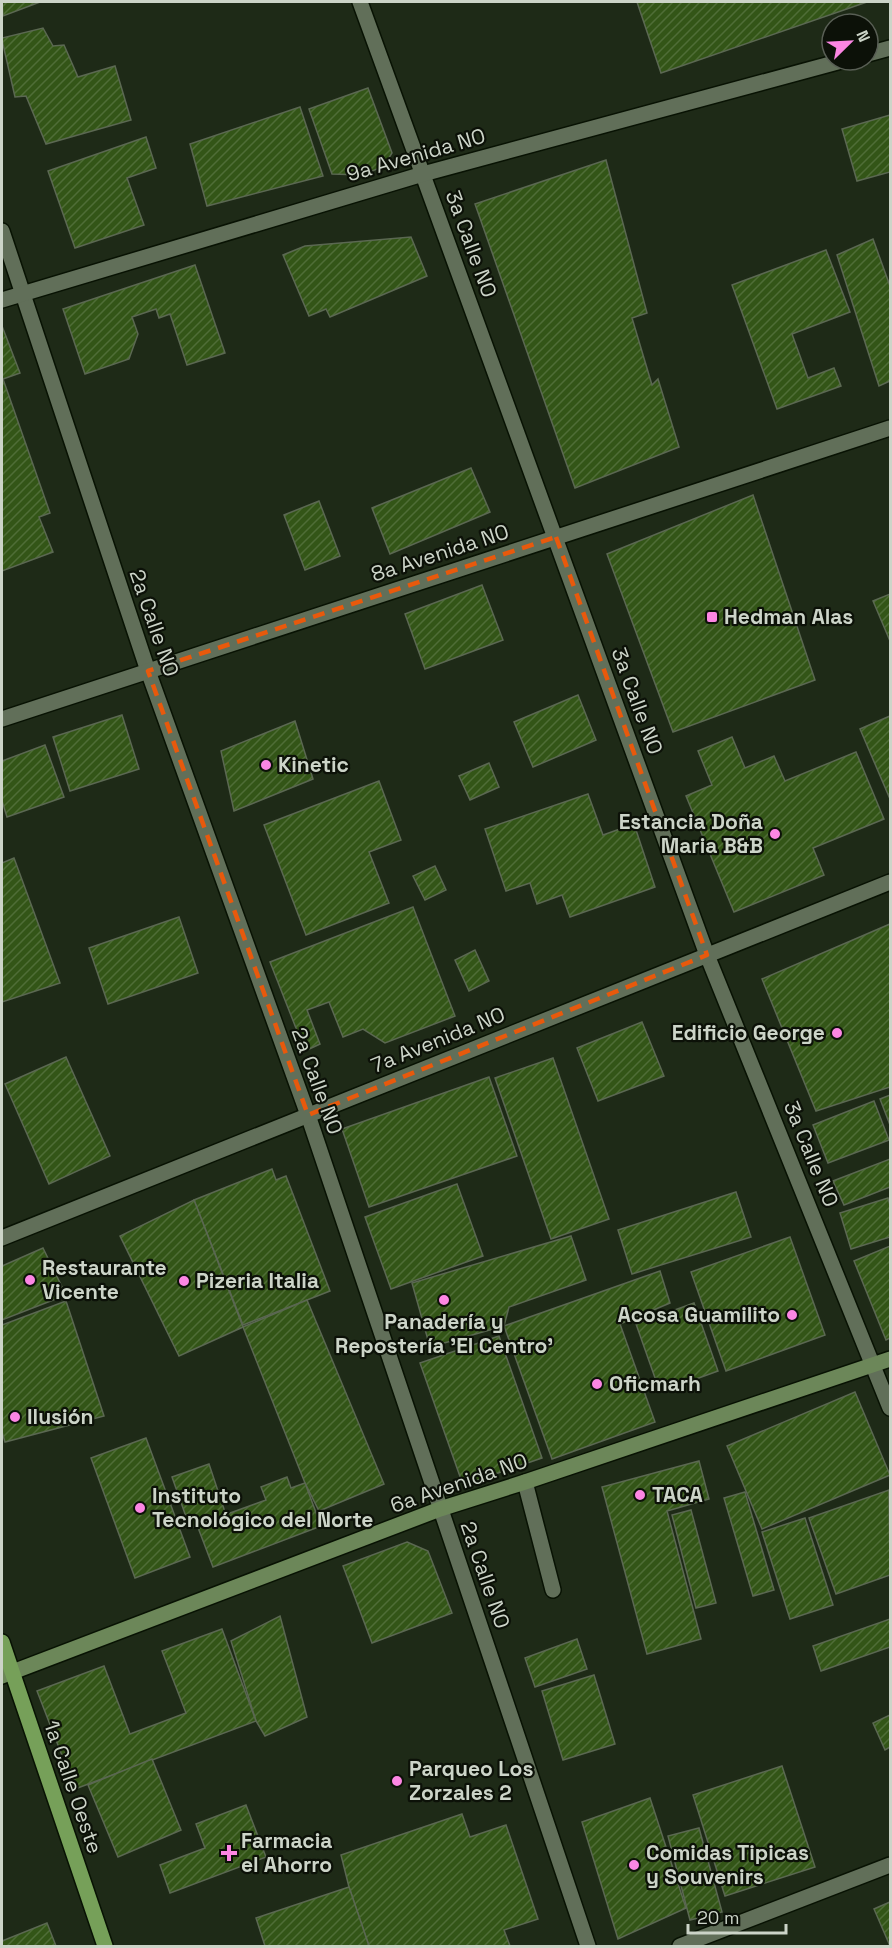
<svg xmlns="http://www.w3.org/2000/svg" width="892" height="1948" font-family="'Space Grotesk',sans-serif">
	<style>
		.building { fill: url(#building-hatch); stroke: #5b6852; stroke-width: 1.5 }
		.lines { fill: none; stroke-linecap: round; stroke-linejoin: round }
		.lane-casing { stroke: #081203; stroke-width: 18 }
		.street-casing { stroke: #081203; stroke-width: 18 }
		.secondary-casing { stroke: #081203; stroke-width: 18 }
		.primary-casing { stroke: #081203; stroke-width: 18 }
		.lane { stroke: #616f59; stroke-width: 15 }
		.street { stroke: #616f59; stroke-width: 15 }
		.secondary { stroke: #6c8759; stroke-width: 15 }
		.primary { stroke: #76a059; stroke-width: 15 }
		.marked { fill: none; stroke: #e8590c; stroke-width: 4.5; stroke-dasharray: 12 8; stroke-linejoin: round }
		.poi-dot { fill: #fc86e3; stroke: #0c1108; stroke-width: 2 }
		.labels { text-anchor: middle; stroke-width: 4.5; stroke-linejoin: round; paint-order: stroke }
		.street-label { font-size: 21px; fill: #ccd4c8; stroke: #0c1108 }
		.poi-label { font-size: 21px; font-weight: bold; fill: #ccd4c8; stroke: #0c1108; text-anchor: start }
	</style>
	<defs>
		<pattern id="building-hatch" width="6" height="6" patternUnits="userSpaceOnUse" patternTransform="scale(1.5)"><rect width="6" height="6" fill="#335517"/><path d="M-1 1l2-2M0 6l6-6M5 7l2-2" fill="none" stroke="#4f6d37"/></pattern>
	</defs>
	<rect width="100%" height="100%" fill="#1e2a17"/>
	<g class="building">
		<path d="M2 2H40L3 16Z"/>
		<path d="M637 2H867L661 73Z"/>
		<path d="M43 28 53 46 64 45 78 77 115 66 131 120 46 144 26 96 15 97 2 40V38Z"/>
		<path d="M368 88 392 153 384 166 363 175 332 174 309 109Z"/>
		<path d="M300 107 323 176 207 206 190 144Z"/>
		<path d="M890 115V172L857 181 842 129Z"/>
		<path d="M146 137 156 168 127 178 144 225 75 248 48 171Z"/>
		<path d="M606 160 647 313 632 318 652 385 658 379 679 447 575 488 475 204Z"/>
		<path d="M411 237 427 276 330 317 326 309 309 316 283 255 305 246Z"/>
		<path d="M873 239 890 286V381L879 386 837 255Z"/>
		<path d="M826 250 850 312 792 334 808 378 834 368 841 386 777 409 732 285Z"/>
		<path d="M195 265 225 353 187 365 170 314 159 318 156 309 132 317 138 334 129 359 85 374 63 309Z"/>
		<path d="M2 326 20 373 3 379 50 513 39 517 53 552 2 571Z"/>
		<path d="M471 468 490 512 390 554 372 508Z"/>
		<path d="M753 495 815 680 673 732 607 554Z"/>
		<path d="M319 501 340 556 305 570 284 515Z"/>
		<path d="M482 585 503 640 425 669 405 614Z"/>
		<path d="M890 594V641L873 601Z"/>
		<path d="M578 695 596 740 533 767 514 722Z"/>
		<path d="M122 715 139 769 70 791 53 737Z"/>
		<path d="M890 716V799L860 729Z"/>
		<path d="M295 721 313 779 234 811 221 751Z"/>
		<path d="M732 737 745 768 774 756 785 781 856 752 884 819 813 848 824 875 734 912 686 796 712 785 698 751Z"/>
		<path d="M45 745 64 797 7 817 2 801V761Z"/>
		<path d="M489 763 499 787 470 800 459 776Z"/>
		<path d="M379 781 401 840 369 852 389 903 306 935 264 825Z"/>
		<path d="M588 794 603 835 634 824 655 887 570 917 562 895 537 904 530 883 506 891 485 829Z"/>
		<path d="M14 858 60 983 2 1002V863Z"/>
		<path d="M435 866 446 890 425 900 413 876Z"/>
		<path d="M413 907 455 1016 385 1043 363 1029 343 1037 329 1002 307 1010 320 1044 305 1051 270 962Z"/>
		<path d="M179 917 198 973 108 1004 89 948Z"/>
		<path d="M890 924V1087L816 1111 762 979Z"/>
		<path d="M475 950 489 981 469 991 455 960Z"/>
		<path d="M642 1022 664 1076 598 1101 577 1048Z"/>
		<path d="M66 1057 110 1156 49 1184 5 1084Z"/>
		<path d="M553 1058 609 1219 551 1239 495 1078Z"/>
		<path d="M489 1077 517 1156 369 1207 342 1129Z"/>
		<path d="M890 1095V1125L880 1099Z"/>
		<path d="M874 1101 889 1140 828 1163 813 1125Z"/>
		<path d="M890 1159V1187L844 1205 833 1181Z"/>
		<path d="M272 1169 276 1180 286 1176 330 1291 243 1325 194 1200Z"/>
		<path d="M457 1184 483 1256 391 1289 365 1217Z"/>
		<path d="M736 1192 751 1237 632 1274 618 1230Z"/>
		<path d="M888 1198 890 1205V1237L851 1249 840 1213Z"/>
		<path d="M194 1200 243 1327 179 1356 120 1236Z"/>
		<path d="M571 1236 586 1280 509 1307 504 1326 430 1347 412 1283Z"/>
		<path d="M790 1237 825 1335 726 1371 691 1272Z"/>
		<path d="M890 1246V1338L886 1340 854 1261Z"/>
		<path d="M43 1248 66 1295 2 1320V1266Z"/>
		<path d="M660 1271 670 1303 620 1324 655 1422 552 1459 504 1326Z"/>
		<path d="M307 1300 384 1484 319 1511 305 1483 243 1327Z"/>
		<path d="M66 1301 104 1416 5 1442 2 1432V1325Z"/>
		<path d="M694 1303 718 1371 660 1392 636 1324Z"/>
		<path d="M499 1336 542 1458 463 1485 420 1363Z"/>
		<path d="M855 1392 890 1475 762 1529 727 1446Z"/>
		<path d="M146 1438 190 1557 135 1578 91 1458Z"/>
		<path d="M699 1461 709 1499 667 1511 701 1639 647 1654 602 1487Z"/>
		<path d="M209 1464 226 1515 190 1528 172 1477Z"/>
		<path d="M287 1477 291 1488 305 1483 321 1526 213 1567 197 1525 266 1500 261 1487Z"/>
		<path d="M889 1490 890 1575 836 1594 809 1518Z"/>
		<path d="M745 1492 774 1590 753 1596 724 1498Z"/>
		<path d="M691 1510 716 1603 696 1608 672 1515Z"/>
		<path d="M805 1518 833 1605 790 1619 762 1532Z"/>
		<path d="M407 1542 428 1551 452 1613 372 1643 343 1566Z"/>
		<path d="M280 1616 307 1717 265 1736 256 1721 231 1641Z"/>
		<path d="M890 1619V1647L821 1671 813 1646Z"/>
		<path d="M222 1629 256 1721 75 1789 37 1691 104 1666 130 1734 186 1713 162 1651Z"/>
		<path d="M577 1639 587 1669 535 1687 525 1658Z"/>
		<path d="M594 1675 615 1744 563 1760 542 1691Z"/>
		<path d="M890 1715V1747L885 1750 873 1723Z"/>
		<path d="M152 1759 181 1830 118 1857 88 1785Z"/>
		<path d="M782 1766 815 1867 725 1896 693 1795Z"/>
		<path d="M650 1798 686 1908 618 1939 582 1822Z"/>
		<path d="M246 1805 266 1857 170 1893 160 1865 205 1848 196 1824Z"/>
		<path d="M462 1814 470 1837 506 1825 538 1919 504 1930 510 1946H369L349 1887 341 1855Z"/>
		<path d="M699 1828 722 1912 690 1920 668 1836Z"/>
		<path d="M349 1887 369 1946H265L256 1918Z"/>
		<path d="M890 1902V1946L874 1909Z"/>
		<path d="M47 1923 56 1946H2V1941Z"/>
	</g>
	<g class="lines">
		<g class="lane-casing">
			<path id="lane" d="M525 1482 553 1590"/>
		</g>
		<g class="street-casing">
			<g id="street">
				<path d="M360 2 707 955 890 1408"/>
				<path d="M868 54 890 48"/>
				<path d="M2 231 148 671 308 1115 588 1946"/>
				<path d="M2 300 423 174 845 60"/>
				<path d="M2 719 890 428"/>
				<path d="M2 1238 890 882"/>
				<path d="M680 1946 890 1865"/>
			</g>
		</g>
		<g class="secondary-casing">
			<path id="secondary" d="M2 1676 440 1509 525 1482 890 1359"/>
		</g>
		<g class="primary-casing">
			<path id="primary" d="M2 1642 105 1946"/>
		</g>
		<use href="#lane" class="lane"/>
		<use href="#street" class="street"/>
		<use href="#secondary" class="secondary"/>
		<use href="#primary" class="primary"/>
	</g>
	<path class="marked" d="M556 537 707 955 308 1115 148 671Z"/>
	<g class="poi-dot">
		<rect x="706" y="611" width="12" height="12" rx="3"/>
		<circle cx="266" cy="765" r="6"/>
		<circle cx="775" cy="834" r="6"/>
		<circle cx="837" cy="1033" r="6"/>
		<circle cx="30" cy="1280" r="6"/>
		<circle cx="184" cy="1281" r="6"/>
		<circle cx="444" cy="1300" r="6"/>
		<circle cx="792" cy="1315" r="6"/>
		<circle cx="597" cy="1384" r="6"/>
		<circle cx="15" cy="1417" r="6"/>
		<circle cx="640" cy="1495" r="6"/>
		<circle cx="140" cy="1508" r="6"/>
		<circle cx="397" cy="1781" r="6"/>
		<path d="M226 1844h6v6h6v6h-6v6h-6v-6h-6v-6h6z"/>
		<circle cx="634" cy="1865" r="6"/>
	</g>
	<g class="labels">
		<g class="street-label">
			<text transform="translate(416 155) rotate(-16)" y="7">9a Avenida NO</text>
			<text transform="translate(471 244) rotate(70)" y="7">3a Calle NO</text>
			<text transform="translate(440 553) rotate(-18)" y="7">8a Avenida NO</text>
			<text transform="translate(154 623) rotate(71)" y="7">2a Calle NO</text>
			<text transform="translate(637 701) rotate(70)" y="7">3a Calle NO</text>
			<text transform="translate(438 1040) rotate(-22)" y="7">7a Avenida NO</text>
			<text transform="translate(317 1081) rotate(70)" y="7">2a Calle NO</text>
			<text transform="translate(811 1154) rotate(68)" y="7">3a Calle NO</text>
			<text transform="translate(459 1483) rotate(-19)" y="7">6a Avenida NO</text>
			<text transform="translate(485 1575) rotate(71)" y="7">2a Calle NO</text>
			<text transform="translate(73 1787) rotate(71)" y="7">1a Calle Oeste</text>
		</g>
		<g class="poi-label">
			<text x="724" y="624">Hedman Alas</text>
			<text x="278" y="772">Kinetic</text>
			<text x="763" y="829" text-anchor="end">Estancia Doña<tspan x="763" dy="24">Maria B&amp;B</tspan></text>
			<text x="825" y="1040" text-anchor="end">Edificio George</text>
			<text x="42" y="1275">Restaurante<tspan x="42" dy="24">Vicente</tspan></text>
			<text x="196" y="1288">Pizeria Italia</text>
			<text x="780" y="1322" text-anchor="end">Acosa Guamilito</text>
			<text x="444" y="1329" text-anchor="middle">Panadería y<tspan x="444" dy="24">Repostería 'El Centro'</tspan></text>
			<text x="609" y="1391">Oficmarh</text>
			<text x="27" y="1424">Ilusión</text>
			<text x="652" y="1502">TACA</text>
			<text x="152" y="1503">Instituto<tspan x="152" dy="24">Tecnológico del Norte</tspan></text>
			<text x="409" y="1776">Parqueo Los<tspan x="409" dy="24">Zorzales 2</tspan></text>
			<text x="241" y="1848">Farmacia<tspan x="241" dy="24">el Ahorro</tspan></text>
			<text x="646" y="1860">Comidas Tipicas<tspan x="646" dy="24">y Souvenirs</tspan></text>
		</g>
	</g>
	<rect width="892" height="1948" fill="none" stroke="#ccd4c8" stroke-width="6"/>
	<g transform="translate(850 42) rotate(66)"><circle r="28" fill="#0c1108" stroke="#595f55" stroke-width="1.5"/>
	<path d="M0-4.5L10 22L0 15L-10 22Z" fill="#fc86e3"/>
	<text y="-9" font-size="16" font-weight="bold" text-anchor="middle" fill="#ccd4c8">N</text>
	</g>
	<path d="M688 1924v9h98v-9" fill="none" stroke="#ccd4c8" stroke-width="3"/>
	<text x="697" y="1924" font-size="18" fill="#ccd4c8" stroke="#0c1108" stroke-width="4.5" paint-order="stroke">20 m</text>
</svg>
